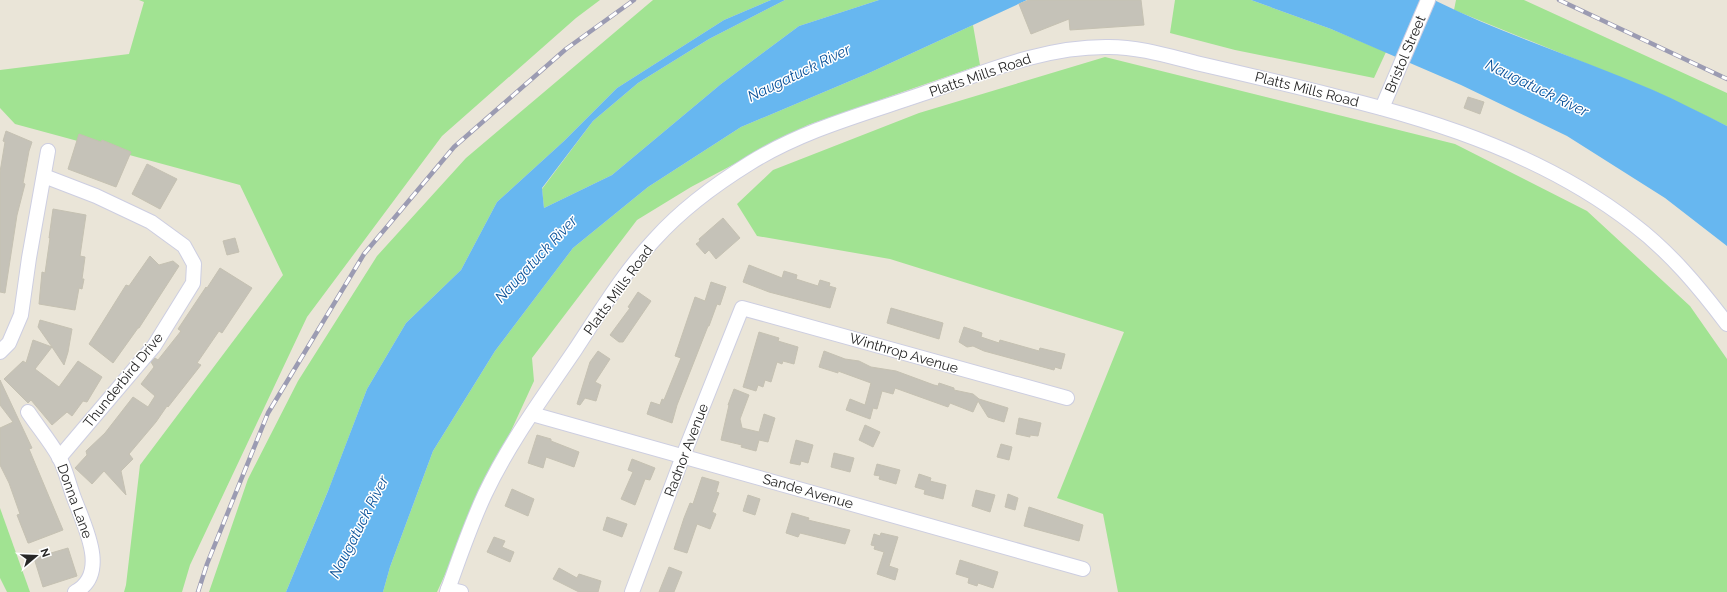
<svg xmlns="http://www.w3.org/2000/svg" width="1727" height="592" font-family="Raleway,sans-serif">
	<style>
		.green { fill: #a1e392 }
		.water { fill: #67b7f0 }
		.building { fill: #c5c2b8; stroke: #c5c1b2 }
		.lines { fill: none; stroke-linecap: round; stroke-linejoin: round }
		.minor-casing { stroke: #cdcee1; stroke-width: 16 }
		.minor { stroke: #fff; stroke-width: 14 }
		.rail-casing { stroke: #9b9bb2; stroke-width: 4.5 }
		.rail { stroke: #fff; stroke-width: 3; stroke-dasharray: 9; stroke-linecap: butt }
		.labels { text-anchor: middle; stroke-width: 3; stroke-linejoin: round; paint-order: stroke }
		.street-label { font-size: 14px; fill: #272727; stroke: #fff }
		.water-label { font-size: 15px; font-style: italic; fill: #0a5198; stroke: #fff }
	</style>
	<rect width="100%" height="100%" fill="#eae5d8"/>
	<g class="green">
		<path d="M139 0H600L576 18 442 136 307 317 190 565 182 592H124L126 585 140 465 283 275 240 185 15 124 0 108V70L129 54 144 2Z"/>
		<path d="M653 0H771L724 20 617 88 564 141 497 202 461 270 406 323 367 389 330 486 286 592H209L248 479 298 381 377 256 466 158Z"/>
		<path d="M785 0H879L799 26 721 84 612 175 544 208 542 189 593 121 638 83 709 39Z"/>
		<path d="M1175 0H1251L1331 29 1386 52 1374 78 1235 50 1170 33Z"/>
		<path d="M1456 0H1524L1727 93V126L1654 91 1454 10Z"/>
		<path d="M973 25 980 65 808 125 691 187 637 220 532 358 534 381 437 592H383L390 567 433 451 495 351 573 248 648 187 741 127 869 73Z"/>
		<path d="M1105 57 1455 144 1587 211 1690 306 1727 359V592H1118L1103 514 1057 498 1124 332 890 259 757 236 737 204 773 170 919 113Z"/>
		<path d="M0 508 30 592H7L0 578Z"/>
	</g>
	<g class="water">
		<path d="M771 0H785L709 39 638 83 593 121 542 188 544 208 612 175 721 84 799 26 879 0H1027L869 73 741 127 648 187 573 248 495 351 433 451 390 567 383 592H286L328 491 367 389 406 323 461 270 497 202 564 141 617 88 724 20Z"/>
		<path d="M1251 0H1434C1505 35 1581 59 1653 90 1678 101 1703 114 1727 126V246L1665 198 1567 136 1461 85 1331 29Z"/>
	</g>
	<g class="building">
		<path d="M1029 0H1141L1144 25 1070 30 1069 19 1031 34 1019 4Z"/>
		<path d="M1468 97 1484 102 1480 114 1464 108Z"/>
		<path d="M6 131 32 142 29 151 23 183 25 184 17 215 5 293 0 292V172L5 142 3 141Z"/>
		<path d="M79 134 101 142 102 140 131 152 116 187 68 169Z"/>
		<path d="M147 164 177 179 160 209 132 194Z"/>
		<path d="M53 209 86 215 80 256 85 257 82 279H84L82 289 79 288 75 310 39 304 42 272 45 273 50 238H49Z"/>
		<path d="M723 218 740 238 716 259 709 250 705 254 696 244 700 241 699 239Z"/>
		<path d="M235 238 239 252 227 255 223 241Z"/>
		<path d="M150 256 159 265 173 261 179 266 139 328H138L113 363 89 344 126 285 129 286Z"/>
		<path d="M749 265 782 278 784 271 797 275 796 279 818 286 820 280 830 283 829 286 836 288 830 308 769 292 743 282Z"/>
		<path d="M220 268 252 288 222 333 219 331 197 363 201 365 168 407 167 406 156 422 129 454 133 459 121 471 126 495 104 471 92 484 75 468 87 455 86 451 105 433 133 397 148 407 155 396 141 384 154 367 151 362 155 358 158 360 181 331 178 329 206 287 207 288Z"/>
		<path d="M711 282 726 287 720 305 717 304 709 326H708L677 405 672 423 647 414 651 402 660 405 662 399 664 400 681 358 675 356 695 297 705 301Z"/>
		<path d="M638 292 651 301 623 342H619L610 335 630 308 628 307Z"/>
		<path d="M891 308 943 323 939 339 887 323Z"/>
		<path d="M40 320 72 329 68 352 64 365 52 347 35 369 59 387 78 361 102 377 87 402 83 401 72 416 67 412 52 425 31 400 28 403 4 379 23 361 26 363 33 340 52 347 38 327Z"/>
		<path d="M964 327 982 333 981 337 999 343 1000 340 1039 351 1040 348 1065 354 1061 369 1055 367 1054 370 984 351 973 346 967 347 959 342Z"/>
		<path d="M759 332 779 338 778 341 798 347 794 364 783 361 782 364 777 362 771 382 765 380 763 387 758 385 756 391 743 387Z"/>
		<path d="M598 351 610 359 595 382 601 385 596 401 585 398 580 405 577 404 590 362Z"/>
		<path d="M824 351 845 359 859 361 871 367 896 371 934 385 938 386 939 383 954 388V390L973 394 979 399 1008 408 1004 422 988 417 978 401 973 412 950 403 948 407 895 388 893 394 882 391 877 409 873 408 870 419 846 410 850 399 865 405 871 383 838 371V373L819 367Z"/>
		<path d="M0 380 32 448 29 449 63 530 29 543H28L17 515 20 514 9 483 0 465V428L13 422 0 405Z"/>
		<path d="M734 389 749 395 740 419 742 428 759 432 764 414 775 418 768 442 759 440 756 451 741 447 742 445 721 440 729 405H728Z"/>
		<path d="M1019 418 1041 423 1038 436 1030 435V437L1016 434Z"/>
		<path d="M865 425 880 432 873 447 859 440Z"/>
		<path d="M537 435 551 439V441L579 452 574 467 546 457 543 468 528 463Z"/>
		<path d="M796 440 813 445 808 463 801 461 800 465 790 463Z"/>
		<path d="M1001 444 1012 447 1009 460 997 457Z"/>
		<path d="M834 453 854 458 850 472 831 467Z"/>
		<path d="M632 459 655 468 650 480 645 479 635 505 621 499 633 472 628 470Z"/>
		<path d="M877 464 900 470 896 484 879 479 880 476 874 475Z"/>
		<path d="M919 474 931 478 930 481 946 485 943 499 924 494 925 490 915 487Z"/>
		<path d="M702 477 719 482 716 492 719 493 712 512 716 514 710 529 697 524 687 553 674 549 684 518 690 503 693 504Z"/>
		<path d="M512 489 534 499 528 516 505 506Z"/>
		<path d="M976 490 995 495 990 512 972 506Z"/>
		<path d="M1008 494 1018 498 1015 510 1005 507Z"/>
		<path d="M748 495 760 499 755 515 743 511Z"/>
		<path d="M1029 507 1083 525 1079 541 1024 526Z"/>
		<path d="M792 513 809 518 808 520 850 530 845 544 800 533 798 537 786 533Z"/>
		<path d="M607 517 627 524 622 537 603 530Z"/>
		<path d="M881 533 898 537 889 566 898 569 895 580 877 574 884 552 874 549 875 546 871 545 874 534 880 536Z"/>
		<path d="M494 537 505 541 502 547 514 552 510 562 487 552Z"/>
		<path d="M68 548 77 576 43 587 34 558Z"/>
		<path d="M960 560 998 572 993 588 978 583 977 586 968 583 969 578 956 574Z"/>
		<path d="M669 567 682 572 674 592H659Z"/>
		<path d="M559 568 577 578 579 574 601 581 598 592H579L553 579Z"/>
	</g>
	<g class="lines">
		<g class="minor-casing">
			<g id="minor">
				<path d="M1382 108 1428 0"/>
				<path d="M44 176 96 196 151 222 184 246 194 264 193 283 154 346 59 458"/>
				<path d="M0 352 9 343 21 315 29 258 48 151"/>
				<path d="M28 412C38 427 50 441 59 457 66 470 69 485 74 498 84 525 110 574 75 592"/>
				<path d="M532 414 1083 569"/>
				<path d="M448 589 461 592"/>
				<path d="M447 592C459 559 470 526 485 494 509 443 543 397 575 350 600 312 624 272 655 239 682 209 716 184 750 163 803 130 864 114 922 94 983 73 1043 46 1109 47 1139 47 1168 56 1196 63 1244 74 1291 85 1338 97 1442 122 1548 158 1633 224 1670 252 1699 287 1727 324"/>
				<path d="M632 592 683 456 742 308 1067 398"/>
			</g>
		</g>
		<use href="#minor" class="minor"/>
		<g class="rail-casing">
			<g id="rail">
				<path d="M1559 0 1727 79"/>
				<path d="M198 592 207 564 268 413 364 254 454 147 566 49 634 0"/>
			</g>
		</g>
		<use href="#rail" class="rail"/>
	</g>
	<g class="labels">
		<g class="street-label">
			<text transform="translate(1405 54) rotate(-67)" y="5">Bristol Street</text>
			<text transform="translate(980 75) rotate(-19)" y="5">Platts Mills Road</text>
			<text transform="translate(1307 89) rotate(14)" y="5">Platts Mills Road</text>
			<text transform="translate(618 290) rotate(-54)" y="5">Platts Mills Road</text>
			<text transform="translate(904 353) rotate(16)" y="5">Winthrop Avenue</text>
			<text transform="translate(123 380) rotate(-51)" y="5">Thunderbird Drive</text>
			<text transform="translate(686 450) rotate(-69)" y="5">Radnor Avenue</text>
			<text transform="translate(808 491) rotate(16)" y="5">Sande Avenue</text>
			<text transform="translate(75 501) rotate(70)" y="5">Donna Lane</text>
		</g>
		<g class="water-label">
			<text transform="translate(799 73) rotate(-26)" y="5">Naugatuck River</text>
			<text transform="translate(1537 88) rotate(26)" y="5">Naugatuck River</text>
			<text transform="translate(536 259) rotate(-47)" y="5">Naugatuck River</text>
			<text transform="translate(359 527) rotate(-63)" y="5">Naugatuck River</text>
		</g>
	</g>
	<g transform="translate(36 556) rotate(71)" stroke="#ffffff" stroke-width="3" paint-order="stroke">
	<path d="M0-3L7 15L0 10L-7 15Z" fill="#272727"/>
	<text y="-6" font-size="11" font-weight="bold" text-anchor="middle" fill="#272727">N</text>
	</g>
</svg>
